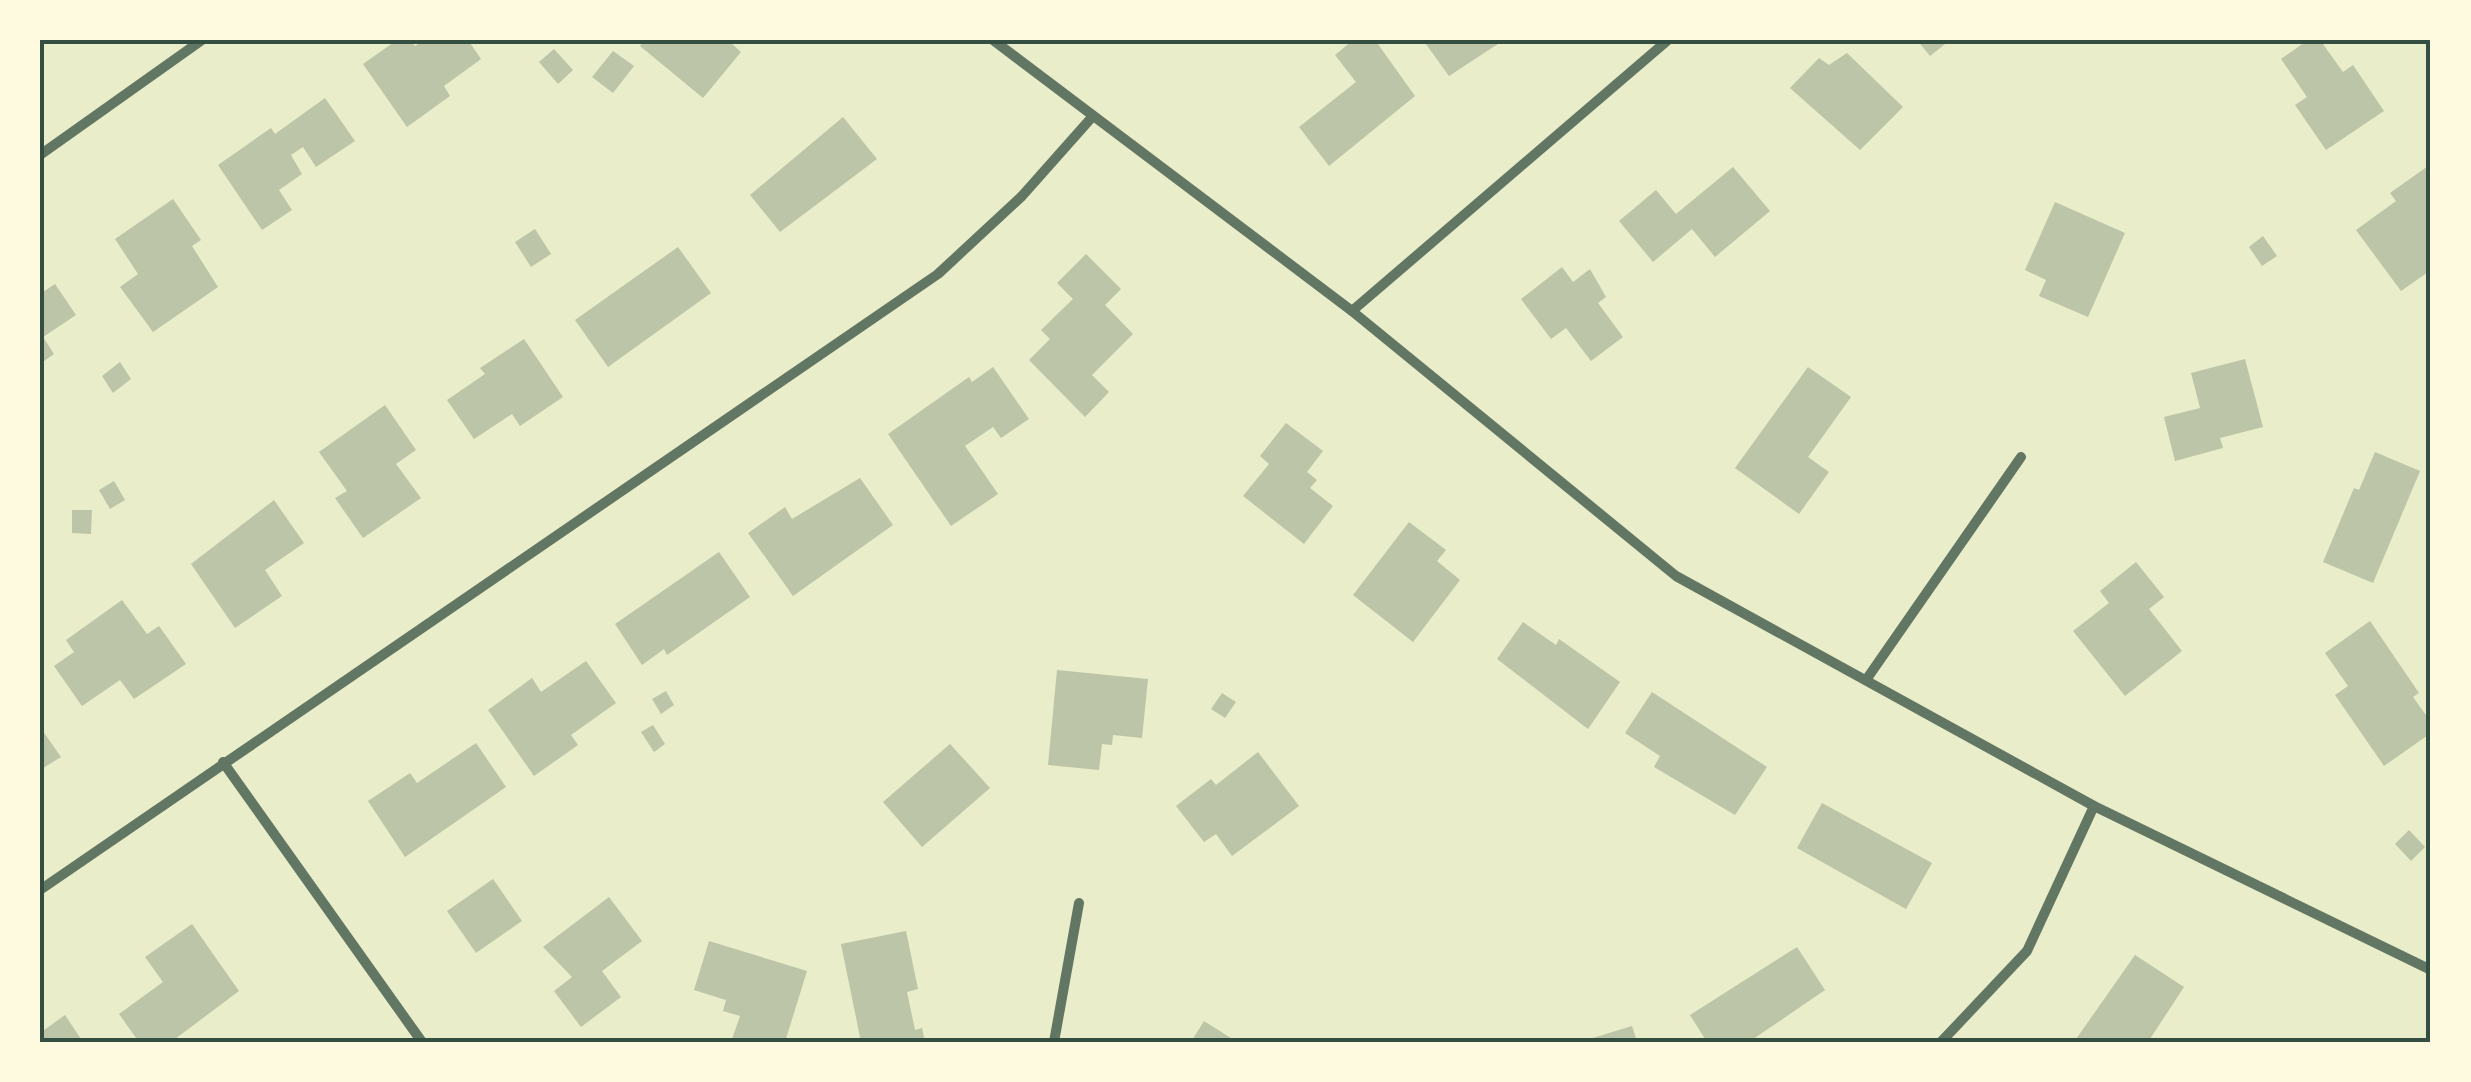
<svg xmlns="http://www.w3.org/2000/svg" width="2471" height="1082" font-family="Karla,sans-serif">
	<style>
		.building { fill: #bcc5a7 }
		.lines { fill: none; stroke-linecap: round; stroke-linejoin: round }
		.minor { stroke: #617663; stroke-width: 10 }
		.neatline { fill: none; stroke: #344e41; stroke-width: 4 }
	</style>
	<rect width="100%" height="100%" fill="#e9edc9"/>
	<g class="building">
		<path d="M397 40H410L415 46 424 40H468L481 59 444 86 450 96 407 127 363 64Z"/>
		<path d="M645 40H735L732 44 741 52 703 98 640 46Z"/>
		<path d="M1353 40H1375L1415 96 1329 166 1299 127 1356 82 1335 55Z"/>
		<path d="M1423 40H1504L1449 76Z"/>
		<path d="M1917 40H1950L1930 56Z"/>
		<path d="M2308 40H2320L2343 72 2353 65 2384 111 2326 150 2295 105 2307 97 2281 59Z"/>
		<path d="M554 49 573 70 558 84 539 62Z"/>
		<path d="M613 51 634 66 613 93 592 77Z"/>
		<path d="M1847 53 1903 107 1860 150 1790 88 1819 58 1829 65Z"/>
		<path d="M325 98 355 141 316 167 303 147 291 155 302 174 279 190 292 210 262 230 218 165 271 128 275 134Z"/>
		<path d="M843 117 877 159 780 232 750 195Z"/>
		<path d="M2428 166 2431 270 2401 291 2356 230 2396 201 2390 193Z"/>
		<path d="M1733 167 1770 211 1715 257 1692 229 1653 262 1619 221 1656 190 1676 214Z"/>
		<path d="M173 199 201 240 192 246 218 287 153 332 120 287 138 274 115 239Z"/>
		<path d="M2055 202 2125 233 2088 317 2039 296 2046 280 2025 270Z"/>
		<path d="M535 229 551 254 531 267 515 242Z"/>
		<path d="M2263 236 2277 256 2262 266 2249 247Z"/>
		<path d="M678 247 711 293 608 367 575 320Z"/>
		<path d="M1086 254 1121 289 1105 305 1133 334 1092 375 1109 392 1085 417 1029 360 1050 339 1041 330 1073 299 1057 283Z"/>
		<path d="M1562 267 1573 282 1590 269 1606 297 1598 303 1623 337 1591 361 1566 328 1551 339 1521 299Z"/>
		<path d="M55 284 76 315 43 337 54 354 40 364V294Z"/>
		<path d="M524 339 563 397 520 426 512 414 474 439 447 400 485 374 480 368Z"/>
		<path d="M2245 359 2263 427 2220 438 2223 448 2175 461 2164 417 2200 408 2191 373Z"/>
		<path d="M120 362 131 379 113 393 102 376Z"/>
		<path d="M993 367 1029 419 1001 438 993 427 965 446 998 494 951 526 888 434 969 377 972 382Z"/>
		<path d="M1808 367 1851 397 1808 457 1829 472 1799 514 1735 468Z"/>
		<path d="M385 405 416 450 396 464 421 498 363 538 335 498 347 491 319 452Z"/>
		<path d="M1286 423 1323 451 1307 472 1317 480 1310 488 1333 506 1304 544 1243 496 1269 464 1260 456Z"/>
		<path d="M2375 452 2420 471 2373 583 2323 562 2354 488 2359 490Z"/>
		<path d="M860 478 893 525 793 596 748 533 785 507 792 519Z"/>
		<path d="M114 481 125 500 110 509 99 490Z"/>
		<path d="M274 500 304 543 265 570 282 596 235 628 191 564Z"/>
		<path d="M72 510H92L91 534 72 533Z"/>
		<path d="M1409 522 1446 550 1437 561 1460 580 1413 642 1353 595Z"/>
		<path d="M719 552 750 597 667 655 664 649 642 665 615 624Z"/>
		<path d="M2136 562 2164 597 2149 609 2182 651 2125 696 2073 631 2109 603 2100 591Z"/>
		<path d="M122 600 147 634 159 626 186 664 134 699 120 680 82 706 54 666 74 652 66 640Z"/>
		<path d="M2370 621 2419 693 2413 697 2431 722V733L2384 766 2335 695 2348 686 2325 653Z"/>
		<path d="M1523 622 1556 645 1559 639 1620 682 1588 729 1497 659Z"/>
		<path d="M586 661 616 703 571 735 578 745 534 776 488 710 532 678 541 692Z"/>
		<path d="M1057 670 1148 679 1142 738 1113 735 1112 745 1102 744 1099 770 1048 765Z"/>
		<path d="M666 691 674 705 661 714 652 699Z"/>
		<path d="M1652 692 1767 767 1735 815 1654 767 1660 756 1625 733Z"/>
		<path d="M1222 693 1236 702 1225 718 1211 709Z"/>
		<path d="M653 725 665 744 654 752 641 732Z"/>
		<path d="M40 727 61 757 40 770Z"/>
		<path d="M476 743 506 787 405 857 368 801 410 773 417 783Z"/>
		<path d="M950 744 990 788 922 847 883 802Z"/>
		<path d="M1258 752 1299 806 1232 856 1216 834 1204 842 1176 806 1211 779 1216 785Z"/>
		<path d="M1822 803 1932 863 1906 909 1797 848Z"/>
		<path d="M2409 830 2425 847 2411 861 2395 844Z"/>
		<path d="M493 879 522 921 476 953 447 911Z"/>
		<path d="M609 897 642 941 602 971 621 997 581 1027 554 991 572 977 543 947Z"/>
		<path d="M192 924 239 991 171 1042H139L119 1014 163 982 145 957Z"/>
		<path d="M906 931 918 989 907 992 915 1030 922 1028 925 1042H861L841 944Z"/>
		<path d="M709 941 807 971 785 1042H731L740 1016 723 1011 726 1000 694 990Z"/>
		<path d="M1797 947 1825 990 1749 1042H1707L1690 1015Z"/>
		<path d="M2135 955 2184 987 2148 1042H2074Z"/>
		<path d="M65 1015 83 1042H40V1033Z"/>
		<path d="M1204 1021 1237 1042H1191Z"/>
		<path d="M1632 1026 1637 1042H1583V1041Z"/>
	</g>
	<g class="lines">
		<g class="minor">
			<path d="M993 40 1352 311 1676 576 2094 806 2431 970"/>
			<path d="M40 155 202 40"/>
			<path d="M1352 311 1668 40"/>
			<path d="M1866 680 2021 457"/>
			<path d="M223 762 422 1042"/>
			<path d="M40 890 938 274 1022 196 1093 116"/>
			<path d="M1054 1042 1079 903"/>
			<path d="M1941 1042 2027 951 2094 806"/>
		</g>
	</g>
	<rect width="2471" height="1082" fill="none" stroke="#fefae0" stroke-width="85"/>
	<rect x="42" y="42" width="2386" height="998" class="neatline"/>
</svg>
